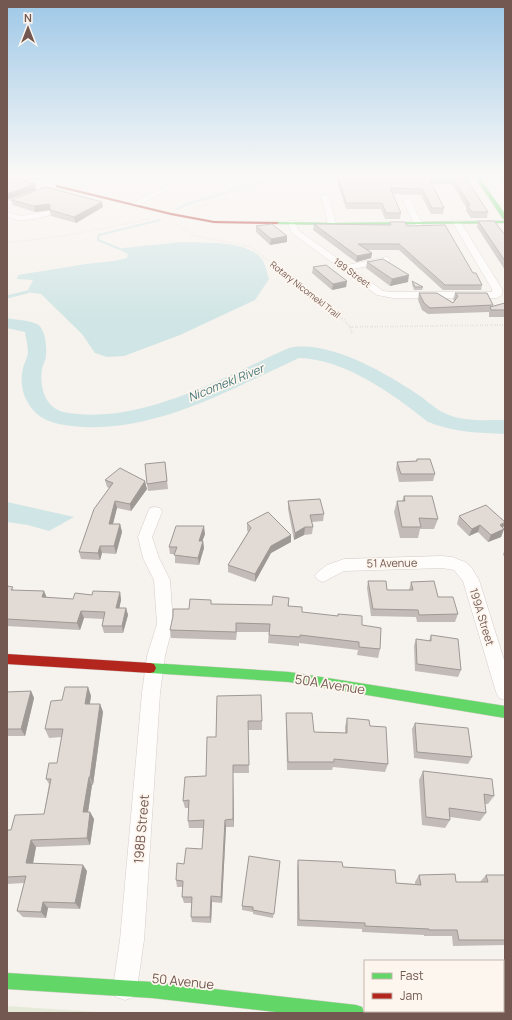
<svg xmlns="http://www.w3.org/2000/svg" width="512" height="1020" font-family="Manrope,sans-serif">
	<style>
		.green { fill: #e6ebd9 }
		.water { fill: #d0e5e5 }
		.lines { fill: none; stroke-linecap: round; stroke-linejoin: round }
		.stream-far1 { stroke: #d0e5e5; stroke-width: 2 }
		.stream { stroke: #d0e5e5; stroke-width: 3 }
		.river { fill: #d0e5e5; fill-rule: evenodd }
		.street-casing { stroke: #d5cfcb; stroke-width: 1 }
		.fast-casing { stroke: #d5ceca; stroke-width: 1 }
		.jam-casing { stroke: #d5ceca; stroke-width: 1 }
		.path-far1 { stroke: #d9d2d0; stroke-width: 1.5; stroke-dasharray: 0.5 1.5; stroke-linecap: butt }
		.path { stroke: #d9d2d0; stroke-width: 2; stroke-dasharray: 0.5 2; stroke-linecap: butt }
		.street { fill: #fefdfc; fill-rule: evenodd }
		.fast { fill: #63d668; fill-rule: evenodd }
		.jam { fill: #b3261e; fill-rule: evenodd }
		.wall { fill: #c2bbb7 }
		.shaded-wall { fill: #9e9995 }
		.building { fill: #e2dad5; stroke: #9e9995 }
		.labels { text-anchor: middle; stroke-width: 3.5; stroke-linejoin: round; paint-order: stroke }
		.far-street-label { font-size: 9px; fill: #725850; stroke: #fdf6ef }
		.street-label { font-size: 11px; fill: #725850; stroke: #fdf6ef }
		.water-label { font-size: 12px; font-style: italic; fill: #48787b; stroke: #fdf6ef }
		.near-street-label { font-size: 13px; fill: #725850; stroke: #fdf6ef }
	</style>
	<rect width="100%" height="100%" fill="#f6f2ed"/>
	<path class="green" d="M7 1006 111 1013H7Z"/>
	<g class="water">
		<path d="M182 242C203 243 251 240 263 261 266 267 267 273 269 279L255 300 180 335 124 356 107 357 95 353 82 334 41 294 27 292 33 280 17 279 18 275 86 264 114 261 127 258 128 254 120 250 123 248Z"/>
		<path d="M7 502 74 517 49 531 28 525 7 522Z"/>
	</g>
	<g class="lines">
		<g class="stream-far1">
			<path d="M176 209 193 202 282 177"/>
			<path d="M120 249 98 240 99 235 160 220"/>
		</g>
		<path class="stream" d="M7 297 27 292"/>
		<path class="river" d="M7 318C16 320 28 320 37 324 45 328 47 346 46 355 46 360 43 364 42 369 40 380 42 395 50 404 57 412 67 413 77 414 149 421 226 376 289 348 327 339 384 372 414 392 424 398 434 408 444 413 462 422 486 420 505 420V434C479 433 453 432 428 422 393 394 345 359 299 358 229 390 152 435 72 426 54 424 38 420 28 403 22 393 20 380 23 368 24 363 27 359 28 353 28 346 26 339 25 332L7 328Z"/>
		<g class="street-casing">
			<g id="street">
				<path d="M15 177H27L61 186 7 206V202L48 187Z"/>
				<path d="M201 177H214L167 190 137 206H131L130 204 163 188Z"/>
				<path d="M325 194 329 196 336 224 335 226H332L328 224 321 196Z"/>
				<path d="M404 199H410L422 223 421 225H415L403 201Z"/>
				<path d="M47 211H50V215C36 219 21 223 7 217V212L21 216Z"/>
				<path d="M289 221H295L298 230 347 265 386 257 389 258 390 260 389 262 353 269 383 291 393 292H492V289L453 223 454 221H460L502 289V295L497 298H393L377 295 292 233 288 223Z"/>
				<path d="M155 507 160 508 162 512 152 537 159 558 170 580 173 624 165 656 160 693 144 940 137 988 134 997 125 1000 116 997 113 988 120 940 142 693 147 656 157 624 154 580 143 558 138 537 148 512 150 508Z"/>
				<path d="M442 556 452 557 465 562 471 567 479 580 505 663V700L499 698 496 692 463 581 454 570 442 568 344 571 323 582 318 580 315 576 318 572 327 565 344 559Z"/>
			</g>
		</g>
		<g class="fast-casing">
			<g id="fast">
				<path d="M475 177H479L505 214V219H503Z"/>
				<path d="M505 221V223L336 225 277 224 275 223 277 222 336 223Z"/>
				<path d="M150 663 289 672 505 706V718L289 682 150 673 146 672 144 668 146 664Z"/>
				<path d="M7 973 152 982 356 1005 362 1007 364 1013H285L152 998 7 989Z"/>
			</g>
		</g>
		<g class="jam-casing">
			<g id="jam">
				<path d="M56 185 171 213 214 221 277 222 279 223 277 224 214 223 171 215 56 187Z"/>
				<path d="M7 654 150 663 154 664 156 668 154 672 150 673 7 664Z"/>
			</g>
		</g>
		<g class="path-far1">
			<path d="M194 208 304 177"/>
			<path d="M177 225 192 235 251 247 280 270"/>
			<path d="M7 243 63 236 150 219"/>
		</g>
		<g class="path">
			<path d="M279 269 344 320 350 327 352 333"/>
			<path d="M350 327 505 325"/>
		</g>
		<use href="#street" class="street"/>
		<use href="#fast" class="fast"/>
		<use href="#jam" class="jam"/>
	</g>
	<g class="wall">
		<path d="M336 177H465L488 212 487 218H471L466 211V207L452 184H432L444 208 443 214H431L421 195 393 194 401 213 400 219H385L381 209H346L336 179Z"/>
		<path d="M499 177H505V184Z"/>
		<path d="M11 200 103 207 76 223 51 216 50 210 35 212 13 205Z"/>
		<path d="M478 221 505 235V270L477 227Z"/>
		<path d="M390 222 407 226 473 273 482 285 481 290H443L399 250H367L372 253 371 258 356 262 313 230 314 224 389 225Z"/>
		<path d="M256 226 287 236V242L270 245 256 232Z"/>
		<path d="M367 262 408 282 390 286 366 268Z"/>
		<path d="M313 267 347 281 346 287 332 290 312 273Z"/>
		<path d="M412 281 423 287 422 290H414L412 284Z"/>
		<path d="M419 293 453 303 455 301 453 300 455 293 493 306 505 303V317H489V312L428 314 422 310 418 300Z"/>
		<path d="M417 459 435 474 433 481 399 482 396 469 397 462 416 461Z"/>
		<path d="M165 462 168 489 148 491 147 484Z"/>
		<path d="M105 480 147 489 131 511 117 508 113 524H120L122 532 116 554 102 553 100 560 81 559 79 552 109 488 107 487Z"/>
		<path d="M404 496 438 519 434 529H420L418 538H400L394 512 397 501H402Z"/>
		<path d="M288 501 324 514 323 521 312 522 313 527 312 534 304 535 294 540 288 509Z"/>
		<path d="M459 516 505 524 503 528 504 529 501 537 488 542 478 532 469 536 457 524Z"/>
		<path d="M247 523 291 542 271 553 255 582 228 572V565L248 532 247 530Z"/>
		<path d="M205 534 202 541H203L204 548 199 565 175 563V554H170L169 547Z"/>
		<path d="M505 550V559L503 554Z"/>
		<path d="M368 581 387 590H409L411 582 438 597 458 614 455 622H417L416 617 371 616 367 588Z"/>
		<path d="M7 586 14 590 47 598 73 599 92 595 120 592 121 600 119 608H126L128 615 123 633H104L102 626 103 619 84 618 80 630 7 626Z"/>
		<path d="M289 598V606L302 612 362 625 380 649 378 658 357 655 358 650 299 643V646L268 643 269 632H237L236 640 171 638 170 630 189 609 211 604 272 605Z"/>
		<path d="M431 635 461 670 458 677 415 671 414 646 416 639 429 641Z"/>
		<path d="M88 687 91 696 90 704H100L103 712 93 785H92L88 812H90L94 819 90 845 36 847 33 863 87 871 80 909 48 908 46 918 23 917 17 911 24 883 7 884V830H11L44 814 49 784 46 779 57 763 62 737 49 738 45 729 62 700Z"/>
		<path d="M31 691 34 698 25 736H7V692Z"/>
		<path d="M217 696 262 721V730H248L249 773H233L234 827H226L222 903 212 902 211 923 192 922 191 917 192 903H184L182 897 183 887H177L176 880 184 864 202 849 203 828H189L188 821V808H185L183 801 206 776 216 737Z"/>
		<path d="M286 713 314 732 345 733V727L347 718 370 726 388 764 385 772 333 767 332 770H287L286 721Z"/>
		<path d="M415 723 472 757 468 764 414 758 412 729Z"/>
		<path d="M423 771 494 796 488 804H485L486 813 480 821 450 817V820L445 828 422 825 419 780Z"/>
		<path d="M298 860 343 867 396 883 415 884V882L419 875 456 882H480L486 875H505V945L453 946 452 936H424V935L362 932V929L297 926V868Z"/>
		<path d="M280 861 273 918 253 914V912L242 910V906Z"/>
	</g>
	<g class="shaded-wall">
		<path d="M35 184 36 190 7 200V194Z"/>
		<path d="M102 202 103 207 76 223 74 217Z"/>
		<path d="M49 204 50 210 35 212 34 206Z"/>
		<path d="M287 236V242L270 245 271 239Z"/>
		<path d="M372 253 371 258 356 262 357 256Z"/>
		<path d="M409 275 408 282 390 286 392 279Z"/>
		<path d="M347 281 346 287 332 290 333 284Z"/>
		<path d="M145 481 147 489 131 511 130 504Z"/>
		<path d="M115 501 117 508 111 531 109 524Z"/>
		<path d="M505 523 502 530 504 529 501 537 488 542 491 535 500 525Z"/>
		<path d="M120 524 122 532 116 554 114 546Z"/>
		<path d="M480 525 478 532 469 536 472 529Z"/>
		<path d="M204 526 205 534 200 548 199 541Z"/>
		<path d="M305 527 304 535 294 540 295 533Z"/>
		<path d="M291 535V542L271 553 255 582V574L271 546Z"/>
		<path d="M203 541 204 548 199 565 198 558Z"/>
		<path d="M100 546 102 553 100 560 98 553Z"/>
		<path d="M44 591 47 598 42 597Z"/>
		<path d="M120 592 121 600 118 615 116 608Z"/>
		<path d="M126 608 128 615 123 633 122 626Z"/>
		<path d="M81 611 84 618 80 630 77 623Z"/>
		<path d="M88 687 91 696 88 713 85 704Z"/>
		<path d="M31 691 34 698 25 736 21 729Z"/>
		<path d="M100 704 103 712 93 785 90 777Z"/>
		<path d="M233 765V773L234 827 233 819Z"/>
		<path d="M89 777 92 785 87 819 83 812Z"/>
		<path d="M90 812 94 819 90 845 87 838Z"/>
		<path d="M225 820 226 827 222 903 221 897Z"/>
		<path d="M31 840 36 847 32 869 26 863Z"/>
		<path d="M83 865 87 871 80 909 75 903Z"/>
		<path d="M211 896 212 902 211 923 210 917Z"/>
		<path d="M43 902 48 908 46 918 41 912Z"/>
	</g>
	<g class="building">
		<path d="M338 177H465L488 212H472L467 205H470L453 179H429L444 208H432L422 189 390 188 401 213H386L382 203H346Z"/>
		<path d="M16 179 35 184 7 194V182Z"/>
		<path d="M46 187 102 202 74 217 50 210V205L49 204 34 206 11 200Z"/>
		<path d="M478 221H494L505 235V261Z"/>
		<path d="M390 222H405L407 226 445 225 473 273H476L482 285H445L399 244H358L372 253 357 256 314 224 391 225Z"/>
		<path d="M272 224 287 236 271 239 256 226Z"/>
		<path d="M383 259 409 275 392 279 367 262Z"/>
		<path d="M326 265 347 281 333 284 313 267Z"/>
		<path d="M412 281 423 287H415Z"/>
		<path d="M419 293H437L453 303 458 296 455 293H487L493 305 430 308 424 303Z"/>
		<path d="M505 303V310H491L490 307Z"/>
		<path d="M417 459H430L435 474H401L397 462 417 461Z"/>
		<path d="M165 462 167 481 147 484 145 464Z"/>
		<path d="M120 468 145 481 130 504 115 501 109 524H120L114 546H100L98 553 79 552 94 509 113 483 105 480Z"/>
		<path d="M404 496H432L438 519 419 518 421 527H402L397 501H405Z"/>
		<path d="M320 499 324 514 310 515 313 527H305L295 533 288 501Z"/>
		<path d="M486 505 505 522 500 525 504 529 491 535 480 525 472 529 459 516Z"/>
		<path d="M268 512 291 535 271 546 255 574 228 565 251 528 247 523Z"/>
		<path d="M176 526H204L199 541H203L198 558 174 555 177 547H169Z"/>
		<path d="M368 581H386L387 590H413L411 582 434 581 438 597H453L458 614 419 615 418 610 373 609Z"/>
		<path d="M7 586 13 587 11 590 44 591 42 597 73 599 75 593 92 595 93 591 120 592 116 608H126L122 626H102L105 612 81 611 77 623 7 619Z"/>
		<path d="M273 596 289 598 288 606 302 607V612L338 616V614L362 616V625L381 628 380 649 359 647V642L300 635V637L269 635 270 624 236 623V632L170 630 173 616V609H189L190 599 211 600V604L272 605Z"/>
		<path d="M431 635 458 639 461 670 417 664 416 639 431 641Z"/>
		<path d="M65 687H88L85 704H100L90 777H89L83 812H90L87 838 31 840 26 863 83 865 75 903 43 902 41 912 17 911 26 876 7 877V830H11L15 815 44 814 51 779H46L49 763H57L63 729H45L51 701 62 700Z"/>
		<path d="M31 691 21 729H7V692Z"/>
		<path d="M261 695 262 721H248L249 765H233V819L225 820 221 897 211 896 210 917H191L192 897H182L183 881 176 880 177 863 184 864 186 848 202 849 204 820 188 821 189 800 183 801 185 777 206 776 207 737H216L217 696Z"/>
		<path d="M286 713H312L314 732 347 733V718L369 720 370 726 386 727 388 764 334 759V762H288Z"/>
		<path d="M415 723 468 728 472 757 417 752Z"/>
		<path d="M423 771 492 779 494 796 484 794 486 813 449 808 450 820 426 817Z"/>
		<path d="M249 856 280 861 274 914 253 910V907L242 906Z"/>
		<path d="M298 860 342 862 343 867 395 870 396 883 421 885 419 875 455 874 456 882H488L486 875H505V940H459L457 930H429V929L365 926V923L299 920Z"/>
	</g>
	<linearGradient id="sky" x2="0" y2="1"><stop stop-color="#9ec8e7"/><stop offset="0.55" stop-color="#fbf9f7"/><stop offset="1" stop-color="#fbf9f7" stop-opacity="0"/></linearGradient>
	<rect width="512" height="320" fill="url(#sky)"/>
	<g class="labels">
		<g class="far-street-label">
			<text transform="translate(352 273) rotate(36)" y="3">199 Street</text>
			<text transform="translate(305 290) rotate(38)" y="3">Rotary Nicomekl Trail</text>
		</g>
		<g class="street-label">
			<text transform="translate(392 563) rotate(-1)" y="4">51 Avenue</text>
			<text transform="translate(482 617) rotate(73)" y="4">199A Street</text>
		</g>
		<g class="water-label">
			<text transform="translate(226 383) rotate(-22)" y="4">Nicomekl River</text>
		</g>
		<g class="near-street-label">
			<text transform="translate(330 684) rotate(9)" y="5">50A Avenue</text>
			<text transform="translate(141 829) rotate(-85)" y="5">198B Street</text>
			<text transform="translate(183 981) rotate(6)" y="5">50 Avenue</text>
		</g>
	</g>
	<rect width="512" height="1020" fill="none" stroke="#725850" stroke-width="16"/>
	<rect x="364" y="960" width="140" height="52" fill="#fdf6ef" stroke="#c5b7af"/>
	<rect x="372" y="973" width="20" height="6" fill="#63d668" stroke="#c5b7af"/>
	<text x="400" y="980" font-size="12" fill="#725850">Fast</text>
	<rect x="372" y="993" width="20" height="6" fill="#b3261e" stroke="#c5b7af"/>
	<text x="400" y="1000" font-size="12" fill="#725850">Jam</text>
	<g transform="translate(28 28)" stroke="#fdf6ef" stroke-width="3" paint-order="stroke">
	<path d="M0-3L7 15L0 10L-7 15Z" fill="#725850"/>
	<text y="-6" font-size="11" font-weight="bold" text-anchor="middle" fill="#725850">N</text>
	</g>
</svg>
